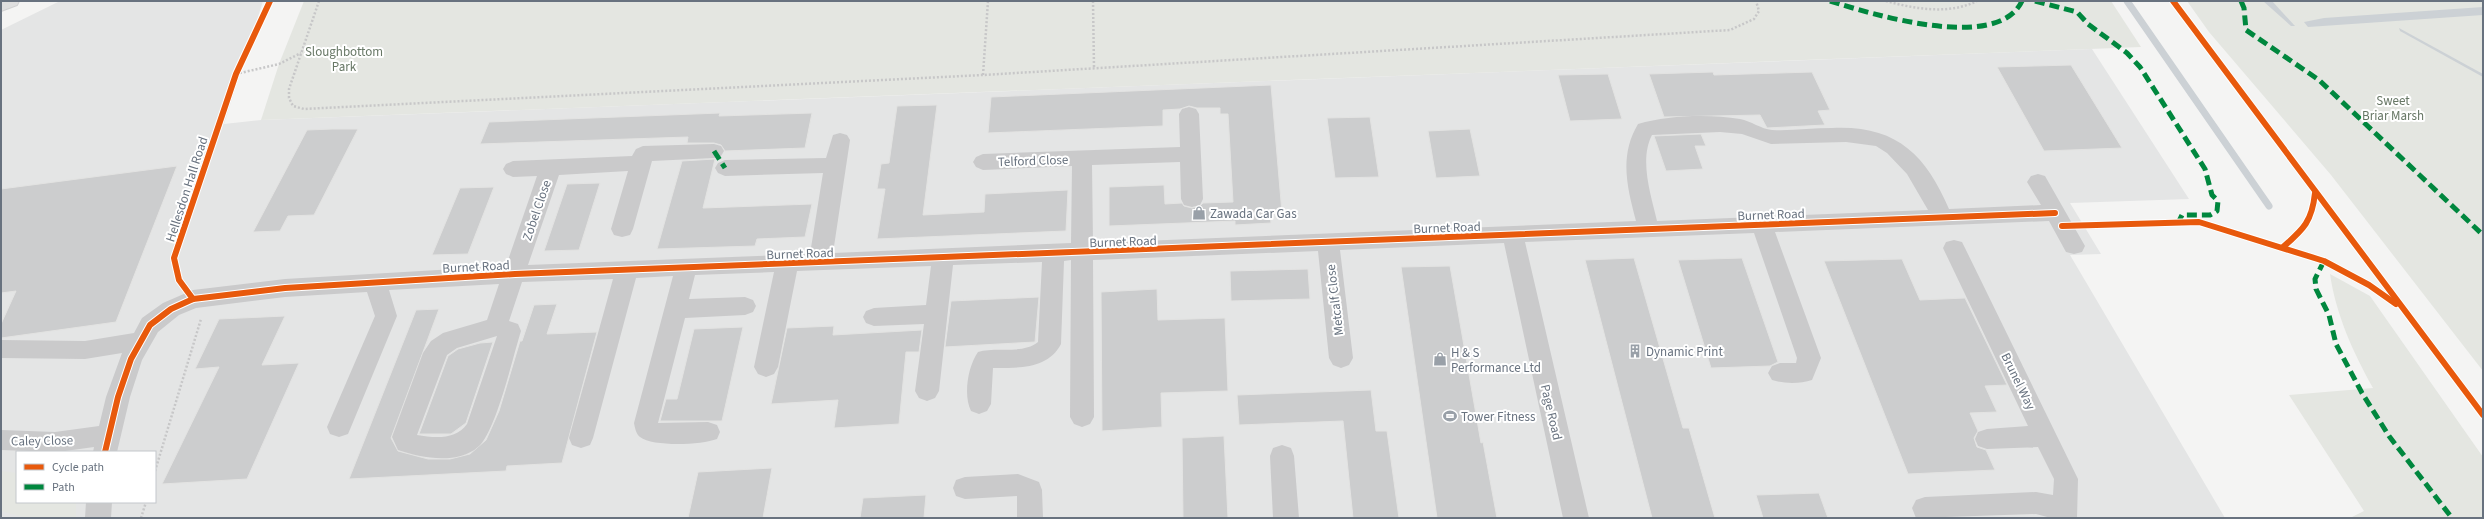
<svg xmlns="http://www.w3.org/2000/svg" width="2484" height="519" font-family="'Source Sans 3',sans-serif">
	<style>
		.built { fill: #e4e5e5; fill-rule: evenodd }
		.green { fill: #e4e6e1 }
		.water { fill: #ccd1d5 }
		.lines { fill: none; stroke-linecap: round; stroke-linejoin: round }
		.stream { stroke: #ccd1d5; stroke-width: 7 }
		.building { fill: #cccdce; stroke: #e3e3e2 }
		.major-casing { stroke: #d1d1d2; stroke-width: 2 }
		.path { stroke: #c7c7c8; stroke-width: 2.5; stroke-dasharray: 2 2; stroke-linecap: butt }
		.minor { fill: #cacacb; fill-rule: evenodd }
		.major { fill: #dfdfdf; fill-rule: evenodd }
		.quiet { stroke: #00873e; stroke-width: 5; stroke-dasharray: 10 5; stroke-linecap: butt }
		.cycleway-casing { stroke: #fff; stroke-width: 8 }
		.cycleway { stroke: #e8590c; stroke-width: 6 }
		.labels { text-anchor: middle; stroke-width: 4; stroke-linejoin: round; paint-order: stroke }
		.park-label { font-size: 13px; fill: #677765; stroke: #fff }
		.street-label { font-size: 13px; fill: #68727f; stroke: #fff }
		.poi-label { font-size: 13px; fill: #68727f; stroke: #fff; text-anchor: start }
	</style>
	<rect width="100%" height="100%" fill="#f4f4f3"/>
	<path class="built" d="M60 1H263L224 124 261 120 471 112 2092 49 2189 199 2070 203 2101 254 2070 255 2225 518H1V30ZM17 452H155V502H17Z"/>
	<g class="green">
		<path d="M304 1H2111L2141 47 261 120 279 64Z"/>
		<path d="M2187 1H2483V371L2331 175 2209 32Z"/>
		<path d="M2330 274 2370 296 2483 457V518H2350L2364 511 2289 395 2373 388C2353 352 2336 315 2330 274Z"/>
		<path d="M1 471 17 473V502H76V518H27L1 511Z"/>
	</g>
	<g class="water">
		<path d="M2263 1H2272L2295 26H2291Z"/>
		<path d="M2483 7V15L2308 27 2304 22 2324 18Z"/>
		<path d="M2399 28 2483 74V77L2400 31Z"/>
	</g>
	<g class="lines">
		<path class="stream" d="M2127 1 2269 206"/>
	</g>
	<g class="building">
		<path d="M2071 65 2122 148 2044 151 1997 67Z"/>
		<path d="M1713 72 1714 75 1812 72 1830 110 1818 111 1825 125 1767 128 1760 115 1664 117 1649 74Z"/>
		<path d="M1608 74 1622 119 1570 121 1558 75Z"/>
		<path d="M1271 85 1282 213H1270L1271 223 1235 225V221L1109 226V187L1164 185 1165 204 1182 203 1184 206 1192 208 1200 206 1203 203 1233 202 1228 114H1220V108H1197L1189 106 1180 109 1163 110V126L988 133 991 97Z"/>
		<path d="M937 105 923 215 984 212 985 194 1068 190 1066 231 877 239 885 189H877L881 164 889 163 897 106Z"/>
		<path d="M720 113 719 116 812 113 805 148 725 151 721 145 714 143H687L688 137 480 144 489 122Z"/>
		<path d="M1370 117 1379 177 1335 178 1327 118Z"/>
		<path d="M333 129H358L314 215 288 216 280 231 253 232 307 130Z"/>
		<path d="M1470 129 1480 176 1436 178 1428 131Z"/>
		<path d="M1701 134 1706 146H1695L1703 169 1666 171 1654 136Z"/>
		<path d="M715 159 703 208 812 204 805 237 757 239 755 246 657 249 682 161Z"/>
		<path d="M177 166 116 322 1 338V324L16 291 1 293V189Z"/>
		<path d="M600 183 579 250 544 251 567 184Z"/>
		<path d="M494 187 468 254 432 255 460 188Z"/>
		<path d="M1634 258 1683 428H1689L1715 518H1652L1585 260Z"/>
		<path d="M1742 258 1778 362 1770 366 1711 368 1678 260Z"/>
		<path d="M1902 259 1920 300 1965 298 2007 385 1985 386 1997 412 1970 413 1978 431 1974 438 1977 447 1986 450 1995 470 1908 474 1824 261Z"/>
		<path d="M1450 266 1481 443 1483 442 1497 518H1437L1401 267Z"/>
		<path d="M1308 269 1310 299 1231 301 1230 271Z"/>
		<path d="M1157 289 1158 320 1225 318 1228 391 1161 393 1162 427 1102 431 1101 292Z"/>
		<path d="M1039 297 1035 342 945 347 951 301Z"/>
		<path d="M557 304 547 334 597 332 562 463 507 466 506 471 349 479 416 310 439 309 391 438 398 451 428 459H450L470 454 486 440 499 411 520 341H522L534 305Z"/>
		<path d="M285 316 262 365 299 363 247 479 162 484 219 367 195 369 219 319Z"/>
		<path d="M834 326 833 335 922 330 919 352H906L899 424 834 428 838 400 771 404 787 328Z"/>
		<path d="M743 327 722 421H660L666 399H677L694 329Z"/>
		<path d="M493 342 466 423 451 434H419L448 356 458 349 480 343Z"/>
		<path d="M1371 390 1376 431H1387L1399 518H1353L1343 421 1239 425 1237 395Z"/>
		<path d="M1224 436 1228 518H1183L1182 438Z"/>
		<path d="M772 468 763 518H688L698 472Z"/>
		<path d="M1819 493 1828 518H1763L1756 495Z"/>
		<path d="M926 495 924 518H860L863 498Z"/>
	</g>
	<g class="lines">
		<g class="major-casing">
			<path id="major" d="M1 1H19L17 5 1 11Z"/>
		</g>
		<g class="path">
			<path d="M319 1 289 89V98L293 106 304 109 983 75 1730 30 1754 19 1759 11 1756 1"/>
			<path d="M1093 1 1094 68"/>
			<path d="M1886 1C1915 9 1949 15 1977 1"/>
			<path d="M236 74 279 64 301 53"/>
			<path d="M983 75 988 1"/>
			<path d="M155 471 201 319"/>
			<path d="M141 518 146 502"/>
		</g>
		<g class="minor">
			<path d="M1189 107 1196 109 1199 114 1203 199 1200 205 1192 207 1184 205 1181 199 1180 162 1092 165 1093 243 1636 221C1627 187 1619 156 1638 124 1669 115 1709 114 1740 119 1751 121 1761 129 1772 130 1792 131 1812 128 1832 128 1895 125 1925 153 1949 209L2041 205 2027 182 2031 176 2038 174 2045 176 2085 246 2082 252 2074 254 2066 252 2049 221 1775 232 1821 358 1812 380C1800 384 1784 384 1772 380L1768 373 1772 366 1780 363H1796L1797 358 1754 233 1525 242 1589 518H1563L1504 243 1340 250 1353 358 1349 365 1341 368 1333 365 1329 358 1318 251 1093 260 1094 417 1090 424 1082 427 1074 424 1070 417 1071 260 1064 261 1061 344C1048 369 1019 368 993 368L991 404 987 411 979 414 971 411C963 395 968 366 978 352 996 346 1022 355 1038 342L1042 262 953 265 939 391 935 398 927 401 919 398 915 391 924 324 874 326 866 323 863 317 866 311 874 308 926 305 931 266 797 271 778 367 774 374 766 377 758 374 754 367 774 272 695 275 689 299 745 297 753 300 756 306 753 312 745 315 685 318 658 423 708 422 717 425 720 432 717 439C701 445 653 447 640 437 636 434 635 428 634 423L673 276 636 278 593 438 590 445 581 448 572 445 569 438 613 279 522 282 509 321 518 324 521 331C513 356 496 432 478 447 457 465 421 458 398 450L392 437 423 353 431 341 443 333 487 320 499 284 389 290 397 316 351 427 348 434 339 437 330 434 327 427 375 316 367 292 285 297 196 308 179 315 158 332 142 360 130 397 117 452H93L94 447 58 452 1 450V430L55 432 99 426 106 397 122 353 85 359 1 358V340L85 341 134 333 142 318 163 303 193 290 285 279 506 266 537 176 513 177 506 174 503 169 506 164 513 161 632 156 636 149 643 146 714 144 721 146 724 151 721 156 714 158 652 161 633 229 630 235 622 237 614 235 611 229 628 171 559 175 528 265 810 254 823 173 725 176 718 173 715 168 718 163 725 160 826 158 833 135 840 133 847 135 850 140 833 253 1071 243 1072 166 983 170 976 167 973 162 976 157 983 154 1180 147 1179 114 1182 109ZM1720 132 1742 134 1771 144 1846 142 1876 146 1887 153 1907 174 1928 210 1657 221C1651 195 1639 160 1652 135ZM497 336 467 424C456 440 435 438 417 435L447 355 457 348Z"/>
			<path d="M1954 240 1962 242 1965 248 2078 479 2077 518H2051L2036 514 1916 518 1912 508 1916 500 1925 497 2036 492 2053 495 2054 479 2038 447 1987 449 1978 446 1975 439 1978 432 1987 429 2028 426 1943 248 1946 242Z"/>
			<path d="M1282 445 1291 448 1294 456 1299 518H1273L1270 456 1273 448Z"/>
			<path d="M1018 474 1039 482 1042 490 1043 518H1017V496L965 499 956 496 953 488 956 480 965 477Z"/>
			<path d="M86 502H112L111 518H85Z"/>
		</g>
		<use href="#major" class="major"/>
		<g class="quiet">
			<path d="M1830 1C1871 14 1998 53 2022 1"/>
			<path d="M2035 1 2077 12 2088 24 2127 53 2140 67 2205 169 2212 195 2218 201 2217 211 2210 215H2182L2178 223"/>
			<path d="M2241 1 2244 8 2246 30 2319 80 2483 235"/>
			<path d="M714 151 725 168"/>
			<path d="M2324 261 2315 279 2316 289 2329 315 2336 344 2362 393 2389 436 2452 518"/>
		</g>
		<g class="cycleway-casing">
			<g id="cycleway">
				<path d="M2173 1 2483 415"/>
				<path d="M2062 226 2199 222 2324 261 2369 285 2396 304"/>
				<path d="M2283 247C2304 229 2312 221 2315 193"/>
				<path d="M193 299 179 280 174 258 236 74 270 1"/>
				<path d="M105 452 118 397 131 359 150 325 171 309 193 299 285 288 515 274 2055 213"/>
			</g>
		</g>
		<use href="#cycleway" class="cycleway"/>
	</g>
	<defs>
		<g id="shop-bare" transform="scale(1.08)"><path d="M-5-2.5h2.3a2.7 3.5 0 0 1 5.4 0H5L5.5 6h-11ZM-1.5-2.5h3a1.5 2.3 0 0 0-3 0Z" fill="#99a0a8" stroke="#fff" stroke-width="2.5" paint-order="stroke"/></g>
		<g id="building-bare" transform="scale(1.08)"><path d="M-4-6H4V6H1V3H-1V6H-4ZM-2.5-4.3h1.7v1.8h-1.7ZM.8-4.3h1.7v1.8H.8ZM-2.5-1h1.7V.8h-1.7ZM.8-1h1.7V.8H.8Z" fill="#99a0a8" stroke="#fff" stroke-width="2.5" paint-order="stroke"/></g>
		<g id="stadium-bare" transform="scale(1.08)"><path d="M0-5a6.5 5 0 1 0 0 10a6.5 5 0 1 0 0-10ZM-3.5-1.8h7v3.6h-7Z" fill="#99a0a8" stroke="#fff" stroke-width="2.5" paint-order="stroke"/></g>
	</defs>
	<g fill-rule="evenodd">
		<use href="#shop-bare" x="1199" y="213"/>
		<use href="#building-bare" x="1635" y="351"/>
		<use href="#shop-bare" x="1440" y="359"/>
		<use href="#stadium-bare" x="1450" y="416"/>
	</g>
	<g class="labels">
		<g class="park-label">
			<text x="344" y="56">Sloughbottom<tspan x="344" dy="15">Park</tspan></text>
			<text x="2393" y="105">Sweet<tspan x="2393" dy="15">Briar Marsh</tspan></text>
		</g>
		<g class="street-label">
			<text transform="translate(1033 160) rotate(-2)" y="5">Telford Close</text>
			<text transform="translate(186 189) rotate(-72)" y="5">Hellesdon Hall Road</text>
			<text transform="translate(536 210) rotate(-71)" y="5">Zobel Close</text>
			<text transform="translate(1771 214) rotate(-2)" y="5">Burnet Road</text>
			<text transform="translate(1447 227) rotate(-2)" y="5">Burnet Road</text>
			<text transform="translate(1123 241) rotate(-2)" y="5">Burnet Road</text>
			<text transform="translate(800 253) rotate(-2)" y="5">Burnet Road</text>
			<text transform="translate(476 266) rotate(-3)" y="5">Burnet Road</text>
			<text transform="translate(1334 300) rotate(-97)" y="5">Metcalf Close</text>
			<text transform="translate(2019 381) rotate(64)" y="5">Brunel Way</text>
			<text transform="translate(1552 412) rotate(77)" y="5">Page Road</text>
			<text transform="translate(42 440) rotate(-1)" y="5">Caley Close</text>
		</g>
		<g class="poi-label">
			<text x="1210" y="218">Zawada Car Gas</text>
			<text x="1646" y="356">Dynamic Print</text>
			<text x="1451" y="357">H &amp; S<tspan x="1451" dy="15">Performance Ltd</tspan></text>
			<text x="1461" y="421">Tower Fitness</text>
		</g>
	</g>
	<rect width="2484" height="519" fill="none" stroke="#68727f" stroke-width="4"/>
	<rect x="16" y="451" width="140" height="52" fill="#ffffff" stroke="#c3c7cc"/>
	<rect x="24" y="464" width="20" height="6" fill="#e8590c" stroke="#c3c7cc"/>
	<text x="52" y="471" font-size="12" fill="#68727f">Cycle path</text>
	<rect x="24" y="484" width="20" height="6" fill="#00873e" stroke="#c3c7cc"/>
	<text x="52" y="491" font-size="12" fill="#68727f">Path</text>
</svg>
